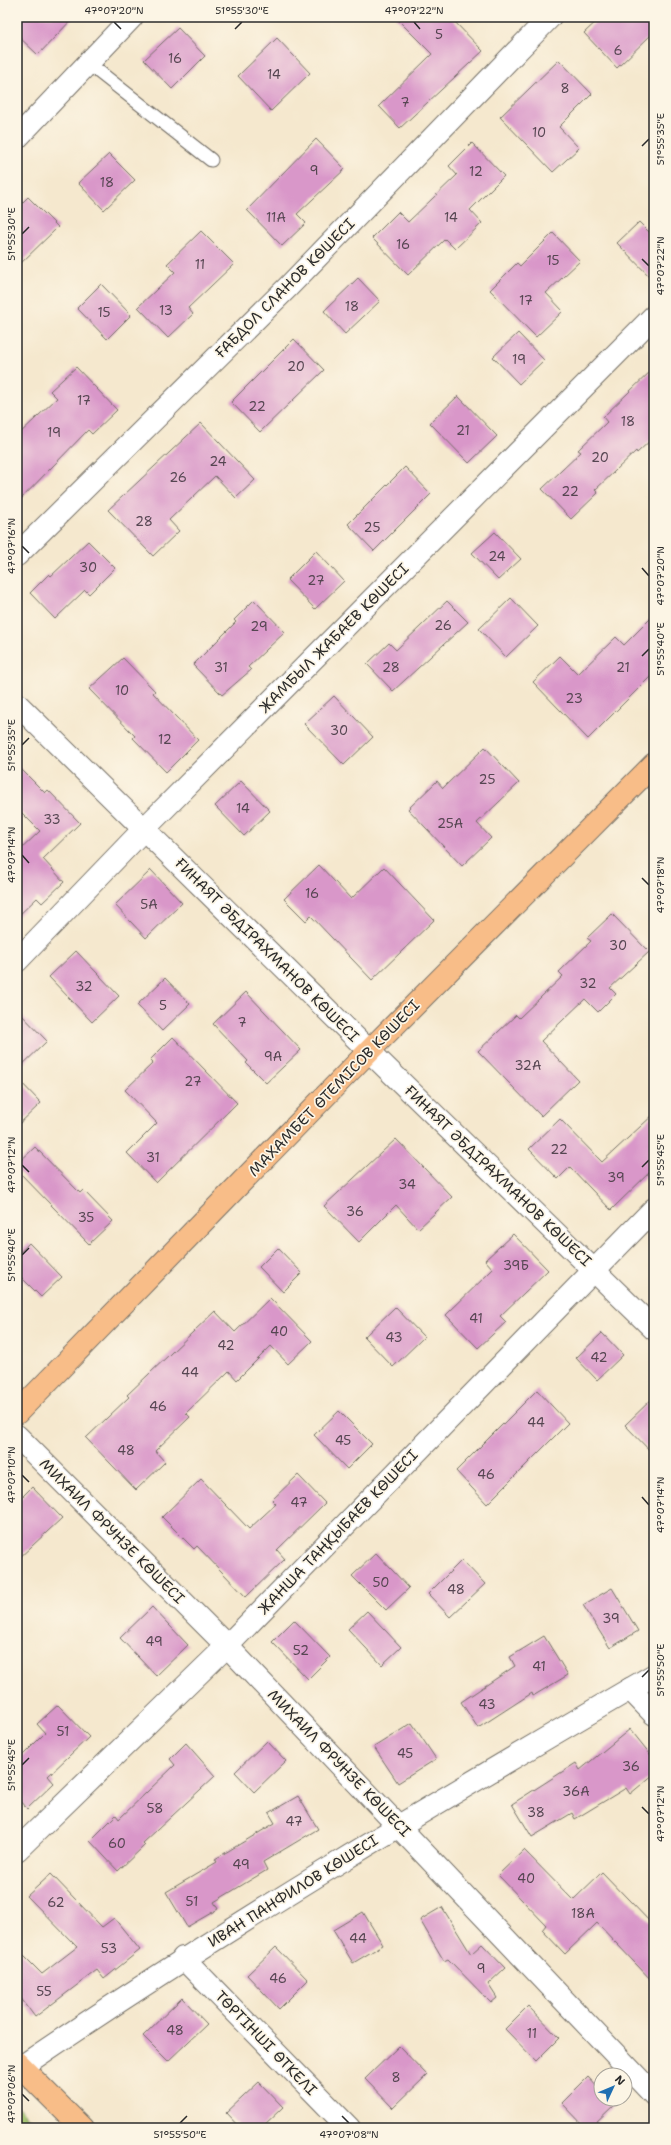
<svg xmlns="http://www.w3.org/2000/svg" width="671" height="2145" font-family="'Shantell Sans',sans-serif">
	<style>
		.green { fill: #9fc16a; stroke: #65764a }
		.building { fill: #d997c9 }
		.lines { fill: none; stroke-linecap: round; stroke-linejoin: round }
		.service-casing { stroke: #726d64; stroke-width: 15 }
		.minor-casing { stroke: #726d64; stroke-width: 24 }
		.tertiary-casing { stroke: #726d64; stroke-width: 24 }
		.primary-casing { stroke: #726d64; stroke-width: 24 }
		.service { stroke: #fff; stroke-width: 13 }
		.minor { stroke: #fff; stroke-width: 22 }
		.tertiary { stroke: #fff; stroke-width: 22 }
		.primary { stroke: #f8bd88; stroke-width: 22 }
		.ticks { fill: none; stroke: #2b2b2b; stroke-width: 1.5 }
		.labels { text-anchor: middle; stroke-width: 3.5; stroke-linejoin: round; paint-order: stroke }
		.number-label { font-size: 13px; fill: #564652 }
		.street-label { font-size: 15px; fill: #2b2b2b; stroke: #fcf5e5 }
		.neatline { fill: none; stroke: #2b2b2b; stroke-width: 1.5 }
		.ticks-label { font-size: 10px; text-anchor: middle; fill: #2b2b2b }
	</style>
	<rect width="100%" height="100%" fill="#fcf5e5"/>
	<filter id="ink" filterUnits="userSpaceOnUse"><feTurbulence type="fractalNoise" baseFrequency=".025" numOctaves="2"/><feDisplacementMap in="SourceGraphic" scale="8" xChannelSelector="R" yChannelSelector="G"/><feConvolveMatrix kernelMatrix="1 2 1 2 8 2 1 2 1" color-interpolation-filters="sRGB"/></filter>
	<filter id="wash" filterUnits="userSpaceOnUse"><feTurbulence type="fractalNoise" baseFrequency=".012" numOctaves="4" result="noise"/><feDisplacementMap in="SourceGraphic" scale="16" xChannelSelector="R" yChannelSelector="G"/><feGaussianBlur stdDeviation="0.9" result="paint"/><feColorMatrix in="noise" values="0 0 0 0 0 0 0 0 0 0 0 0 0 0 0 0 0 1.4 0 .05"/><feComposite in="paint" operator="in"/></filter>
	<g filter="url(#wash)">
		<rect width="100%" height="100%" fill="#f5e8ce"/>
		<path class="green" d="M17 2106 39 2128H17Z"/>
		<g id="blocks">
			<g class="building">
				<path d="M17 17H74L38 55 17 35Z"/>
				<path d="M395 17H450L483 51 400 128 379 106 432 54Z"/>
				<path d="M601 17H654V32L617 68 584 33Z"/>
				<path d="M178 28 205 56 172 89 144 60Z"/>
				<path d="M277 38 310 73 271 111 238 76Z"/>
				<path d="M559 60 592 94 559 127 579 148 553 172 500 117Z"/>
				<path d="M316 139 345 169 297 214 306 223 282 246 247 210Z"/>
				<path d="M472 143 504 176 470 210 482 223 455 249 445 239 408 275 372 238 398 212 408 222 457 175 449 166Z"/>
				<path d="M109 154 135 180 104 210 78 183Z"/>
				<path d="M28 197 58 227 17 267V208Z"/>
				<path d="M639 222 654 237V281L617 243Z"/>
				<path d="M201 231 234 264 188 308 193 314 168 338 138 307 175 272 167 264Z"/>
				<path d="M553 233 580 261 546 293 563 311 536 337 490 290 517 263 520 266Z"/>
				<path d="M358 278 380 301 345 334 324 311Z"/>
				<path d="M101 284 131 315 107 339 77 308Z"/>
				<path d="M518 333 544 360 519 384 493 357Z"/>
				<path d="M294 339 324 370 260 432 231 402Z"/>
				<path d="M76 367 117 410 92 434 88 430 17 503V436L57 398 50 391Z"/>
				<path d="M654 368V437L637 453 636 451 595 490 598 493 571 519 542 489 581 452 578 450 607 422 603 417Z"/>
				<path d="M458 396 497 436 469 463 430 423Z"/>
				<path d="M201 423 255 480 236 498 215 476 169 520 179 531 153 556 108 510Z"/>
				<path d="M405 467 431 494 374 551 348 524Z"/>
				<path d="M495 532 521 559 498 580 472 553Z"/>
				<path d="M88 541 115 568 89 594 85 590 55 619 30 593 49 574 51 576Z"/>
				<path d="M316 551 344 581 315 609 287 580Z"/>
				<path d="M511 598 538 626 506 657 479 629Z"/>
				<path d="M254 600 285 632 248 667 251 670 222 695 193 665 236 622 234 620Z"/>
				<path d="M447 601 468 622 393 691 367 664 389 643 396 650Z"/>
				<path d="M654 615V673L588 739 533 682 560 656 578 674 616 637 624 645Z"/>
				<path d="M123 658 155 691 153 693 198 740 166 772 133 738 135 736 89 689Z"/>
				<path d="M334 696 373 737 344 765 304 724Z"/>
				<path d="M485 747 519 783 477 823 491 838 462 866 408 809 437 781 443 788Z"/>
				<path d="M17 765 45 793 48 790 80 823 43 859 64 882 42 903 37 898 17 917V853L40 831 17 808Z"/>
				<path d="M241 781 270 811 244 836 215 806Z"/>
				<path d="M319 865 351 899 384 867 434 920 372 980 311 916 306 921 284 899Z"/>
				<path d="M151 870 182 903 146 938 115 905Z"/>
				<path d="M612 914 649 952 610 988 616 994 598 1012 585 999 541 1041 578 1080 541 1116 478 1051 516 1015 519 1018 563 976 559 972 591 941 587 938Z"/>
				<path d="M76 951 119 996 92 1022 49 977Z"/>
				<path d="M165 978 190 1004 162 1031 137 1005Z"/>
				<path d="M246 992 301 1050 266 1083 246 1063 248 1061 213 1024Z"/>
				<path d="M17 1010 47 1041 17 1070Z"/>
				<path d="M173 1037 237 1103 156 1183 127 1153 157 1123 125 1090 153 1063 150 1060Z"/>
				<path d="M17 1078 41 1103 17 1126Z"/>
				<path d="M654 1114V1168L611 1210 570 1167 558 1179 529 1149 560 1119 602 1162Z"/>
				<path d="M396 1139 452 1197 418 1229 396 1205 359 1242 324 1206Z"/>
				<path d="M35 1147 80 1193 83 1190 113 1221 89 1244 17 1170V1164Z"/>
				<path d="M513 1234 548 1270 500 1316 506 1322 478 1348 446 1315 493 1269 485 1260Z"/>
				<path d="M29 1243 62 1277 41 1297 17 1273V1255Z"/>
				<path d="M278 1248 302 1273 283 1292 259 1267Z"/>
				<path d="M270 1298 312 1341 288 1364 271 1346 237 1380 229 1371 186 1413 190 1417 155 1451 165 1462 136 1490 86 1438 129 1397 127 1395 215 1311 235 1332Z"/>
				<path d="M395 1307 424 1337 393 1367 364 1337Z"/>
				<path d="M602 1333 623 1355 597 1380 576 1358Z"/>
				<path d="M537 1390 568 1423 487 1504 456 1471Z"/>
				<path d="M654 1397V1455L625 1425Z"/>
				<path d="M339 1411 372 1444 347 1469 314 1435Z"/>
				<path d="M298 1475 325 1503 277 1550 285 1559 246 1597 197 1546 194 1549 162 1517 201 1479 249 1529 276 1504 272 1500Z"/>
				<path d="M32 1487 62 1518 17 1560V1502Z"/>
				<path d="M376 1553 409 1588 386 1610 352 1576Z"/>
				<path d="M462 1560 485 1584 450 1617 428 1594Z"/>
				<path d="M612 1588 638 1631 610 1648 583 1605Z"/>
				<path d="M152 1607 188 1645 156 1676 120 1638Z"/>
				<path d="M367 1611 401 1647 382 1665 348 1629Z"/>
				<path d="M294 1620 330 1657 308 1679 272 1642Z"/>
				<path d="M544 1636 568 1675 533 1696 532 1693 478 1728 461 1702 515 1666 510 1657Z"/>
				<path d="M58 1705 89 1737 48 1776 54 1783 27 1809 17 1798V1761L45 1733 37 1724Z"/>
				<path d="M412 1723 436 1759 398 1783 374 1747Z"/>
				<path d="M630 1729 654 1759V1774L630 1794 626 1788 575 1819 572 1813 532 1837 512 1804 576 1763 580 1770Z"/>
				<path d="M267 1741 286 1761 254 1792 235 1772Z"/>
				<path d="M186 1743 215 1776 143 1843 145 1845 118 1871 90 1841 116 1815 119 1819 175 1765 170 1759Z"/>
				<path d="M298 1796 318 1829 263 1862 267 1870 214 1902 218 1909 187 1927 166 1892 217 1862 215 1859 275 1823 269 1813Z"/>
				<path d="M524 1850 573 1900 602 1872 654 1926V1983L597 1923 565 1954 542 1930 546 1925 498 1875Z"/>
				<path d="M51 1874 102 1927 114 1918 140 1950 104 1979 97 1970 35 2017 17 1993V1949L42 1974 77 1947 27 1896Z"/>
				<path d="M442 1907 471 1954 482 1944 505 1968 488 1984 497 1998 491 2003 448 1959 444 1961 420 1920Z"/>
				<path d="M363 1912 383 1945 353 1963 333 1930Z"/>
				<path d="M276 1947 308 1980 279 2009 247 1975Z"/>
				<path d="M182 1998 207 2024 168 2061 143 2036Z"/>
				<path d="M528 2006 559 2038 536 2061 505 2029Z"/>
				<path d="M399 2046 427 2075 393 2108 365 2079Z"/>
				<path d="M588 2077 601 2091V2099H609L615 2105 591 2128H586L562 2103Z"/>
				<path d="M259 2082 283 2107 261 2128H240L226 2113Z"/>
			</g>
		</g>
	</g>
	<g filter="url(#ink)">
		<use href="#blocks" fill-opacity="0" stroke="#726d64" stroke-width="1"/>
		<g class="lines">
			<g class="service-casing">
				<path id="service" d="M89 64 211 160"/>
			</g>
			<g class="minor-casing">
				<g id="minor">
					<path d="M17 138 132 17"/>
					<path d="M17 555 288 287 550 17"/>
					<path d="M17 704 369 1051"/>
					<path d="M17 961 144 829 654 316"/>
					<path d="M17 1436 227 1646 654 2095"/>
					<path d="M630 1689 654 1714"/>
					<path d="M17 1850 227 1646 654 1209"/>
					<path d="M183 1958 349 2128"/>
					<path d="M21 2067C226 1927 440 1800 654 1675"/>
				</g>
			</g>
			<g class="tertiary-casing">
				<path id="tertiary" d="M369 1051 654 1329"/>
			</g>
			<g class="primary-casing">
				<g id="primary">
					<path d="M17 1413 369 1051 654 764"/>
					<path d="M17 2063 82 2128"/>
				</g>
			</g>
			<use href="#service" class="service"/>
			<use href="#minor" class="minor"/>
			<use href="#tertiary" class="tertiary"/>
			<use href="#primary" class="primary"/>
		</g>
	</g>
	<path class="ticks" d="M114 22 121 29M414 22 420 29M235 29 242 22M642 146 649 139M22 234 29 227M642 259 649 266M22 546 29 553M642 568 649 576M642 656 649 649M22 745 29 738M22 855 29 863M642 878 649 885M22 1165 29 1172M642 1167 649 1160M22 1255 29 1248M22 1475 29 1482M642 1497 649 1505M642 1677 649 1670M22 1765 29 1758M642 1807 649 1814M22 2094 29 2101M342 2116 349 2123M180 2123 187 2116"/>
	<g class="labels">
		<g class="number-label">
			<text x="439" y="39">5</text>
			<text x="618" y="55">6</text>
			<text x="175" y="63">16</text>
			<text x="274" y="79">14</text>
			<text x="565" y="93">8</text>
			<text x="405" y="107">7</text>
			<text x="539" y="137">10</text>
			<text x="314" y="175">9</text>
			<text x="476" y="176">12</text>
			<text x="107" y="187">18</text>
			<text x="276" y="222">11А</text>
			<text x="451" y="222">14</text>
			<text x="403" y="249">16</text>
			<text x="553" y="265">15</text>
			<text x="200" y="269">11</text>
			<text x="526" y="305">17</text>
			<text x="352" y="311">18</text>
			<text x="166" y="315">13</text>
			<text x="104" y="317">15</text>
			<text x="519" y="364">19</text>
			<text x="296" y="371">20</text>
			<text x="84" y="405">17</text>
			<text x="257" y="411">22</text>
			<text x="628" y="426">18</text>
			<text x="463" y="435">21</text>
			<text x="54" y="437">19</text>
			<text x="600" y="462">20</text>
			<text x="218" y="466">24</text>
			<text x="178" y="482">26</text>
			<text x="570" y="496">22</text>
			<text x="144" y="526">28</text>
			<text x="372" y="532">25</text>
			<text x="497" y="561">24</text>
			<text x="88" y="572">30</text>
			<text x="316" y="585">27</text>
			<text x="443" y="630">26</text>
			<text x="259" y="631">29</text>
			<text x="221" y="672">31</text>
			<text x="391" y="672">28</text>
			<text x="623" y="672">21</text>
			<text x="122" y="695">10</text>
			<text x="574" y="703">23</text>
			<text x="339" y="735">30</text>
			<text x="165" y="744">12</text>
			<text x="487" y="784">25</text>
			<text x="243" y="813">14</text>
			<text x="52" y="824">33</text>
			<text x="450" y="828">25А</text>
			<text x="312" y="898">16</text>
			<text x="149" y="909">5А</text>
			<text x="618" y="950">30</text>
			<text x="588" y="988">32</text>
			<text x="84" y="991">32</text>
			<text x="163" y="1010">5</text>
			<text x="242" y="1027">7</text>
			<text x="273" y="1061">9А</text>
			<text x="528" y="1070">32А</text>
			<text x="193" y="1086">27</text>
			<text x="559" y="1154">22</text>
			<text x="153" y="1162">31</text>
			<text x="616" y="1182">39</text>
			<text x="407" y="1189">34</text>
			<text x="355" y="1216">36</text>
			<text x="86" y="1222">35</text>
			<text x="516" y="1270">39Б</text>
			<text x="476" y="1323">41</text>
			<text x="279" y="1336">40</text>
			<text x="394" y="1342">43</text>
			<text x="226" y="1350">42</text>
			<text x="599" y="1362">42</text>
			<text x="190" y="1377">44</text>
			<text x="158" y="1411">46</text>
			<text x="536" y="1427">44</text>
			<text x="343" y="1445">45</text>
			<text x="126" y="1455">48</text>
			<text x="486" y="1479">46</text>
			<text x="299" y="1507">47</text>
			<text x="381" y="1587">50</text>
			<text x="456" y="1594">48</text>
			<text x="611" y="1623">39</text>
			<text x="154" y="1646">49</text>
			<text x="301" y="1655">52</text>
			<text x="539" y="1671">41</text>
			<text x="487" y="1709">43</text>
			<text x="63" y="1736">51</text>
			<text x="405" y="1758">45</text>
			<text x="631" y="1771">36</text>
			<text x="576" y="1796">36А</text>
			<text x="155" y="1813">58</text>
			<text x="536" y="1817">38</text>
			<text x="294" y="1826">47</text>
			<text x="117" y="1848">60</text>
			<text x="241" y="1869">49</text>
			<text x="526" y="1883">40</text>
			<text x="192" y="1906">51</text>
			<text x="56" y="1907">62</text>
			<text x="583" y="1918">18А</text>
			<text x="358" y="1943">44</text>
			<text x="109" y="1953">53</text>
			<text x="481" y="1973">9</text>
			<text x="278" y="1983">46</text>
			<text x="44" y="1996">55</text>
			<text x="175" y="2035">48</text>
			<text x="532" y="2038">11</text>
			<text x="396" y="2082">8</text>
		</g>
		<g class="street-label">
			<text transform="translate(285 288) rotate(-45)" y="5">ҒАБДОЛ СЛАНОВ КӨШЕСІ</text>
			<text transform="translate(334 638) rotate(-45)" y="5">ЖАМБЫЛ ЖАБАЕВ КӨШЕСІ</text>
			<text transform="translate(267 950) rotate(45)" y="5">ҒИНАЯТ ӘБДІРАХМАНОВ КӨШЕСІ</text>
			<text transform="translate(334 1088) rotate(-46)" y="5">МАХАМБЕТ ӨТЕМІСОВ КӨШЕСІ</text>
			<text transform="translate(498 1176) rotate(44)" y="5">ҒИНАЯТ ӘБДІРАХМАНОВ КӨШЕСІ</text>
			<text transform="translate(112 1531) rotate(45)" y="5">МИХАИЛ ФРУНЗЕ КӨШЕСІ</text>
			<text transform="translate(338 1532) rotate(-46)" y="5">ЖАНША ТАҢҚЫБАЕВ КӨШЕСІ</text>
			<text transform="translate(339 1763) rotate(46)" y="5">МИХАИЛ ФРУНЗЕ КӨШЕСІ</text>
			<text transform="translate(293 1891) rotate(-32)" y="5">ИВАН ПАНФИЛОВ КӨШЕСІ</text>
			<text transform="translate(266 2043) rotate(46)" y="5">ТӨРТІНШІ ӨТКЕЛІ</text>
		</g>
	</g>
	<rect width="671" height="2145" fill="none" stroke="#fcf5e5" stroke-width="44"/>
	<g transform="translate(613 2087) rotate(46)"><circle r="19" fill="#fcf5e5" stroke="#a8a49b"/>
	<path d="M0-3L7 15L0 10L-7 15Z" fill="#1f6fb2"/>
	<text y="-6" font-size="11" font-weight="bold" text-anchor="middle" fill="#2b2b2b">N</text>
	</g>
	<rect x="22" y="22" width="627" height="2101" class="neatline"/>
	<g class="ticks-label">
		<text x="114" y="14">47°07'20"N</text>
		<text x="242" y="14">51°55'30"E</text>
		<text x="414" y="14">47°07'22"N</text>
		<text transform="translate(660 139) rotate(-90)" y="4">51°55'35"E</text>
		<text transform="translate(11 234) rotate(-90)" y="4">51°55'30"E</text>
		<text transform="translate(660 266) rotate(-90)" y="4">47°07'22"N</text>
		<text transform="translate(11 546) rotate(-90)" y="4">47°07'16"N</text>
		<text transform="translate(660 576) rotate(-90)" y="4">47°07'20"N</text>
		<text transform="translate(660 649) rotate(-90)" y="4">51°55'40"E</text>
		<text transform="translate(11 745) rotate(-90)" y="4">51°55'35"E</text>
		<text transform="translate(11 855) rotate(-90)" y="4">47°07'14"N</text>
		<text transform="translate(660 885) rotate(-90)" y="4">47°07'18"N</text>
		<text transform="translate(660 1160) rotate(-90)" y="4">51°55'45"E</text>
		<text transform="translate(11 1165) rotate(-90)" y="4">47°07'12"N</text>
		<text transform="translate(11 1255) rotate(-90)" y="4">51°55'40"E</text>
		<text transform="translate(11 1475) rotate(-90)" y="4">47°07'10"N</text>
		<text transform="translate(660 1505) rotate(-90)" y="4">47°07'14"N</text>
		<text transform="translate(660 1670) rotate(-90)" y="4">51°55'50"E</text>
		<text transform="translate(11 1765) rotate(-90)" y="4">51°55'45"E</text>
		<text transform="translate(660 1814) rotate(-90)" y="4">47°07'12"N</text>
		<text transform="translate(11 2094) rotate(-90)" y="4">47°07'06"N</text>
		<text x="180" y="2138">51°55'50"E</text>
		<text x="349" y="2138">47°07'08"N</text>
	</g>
</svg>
